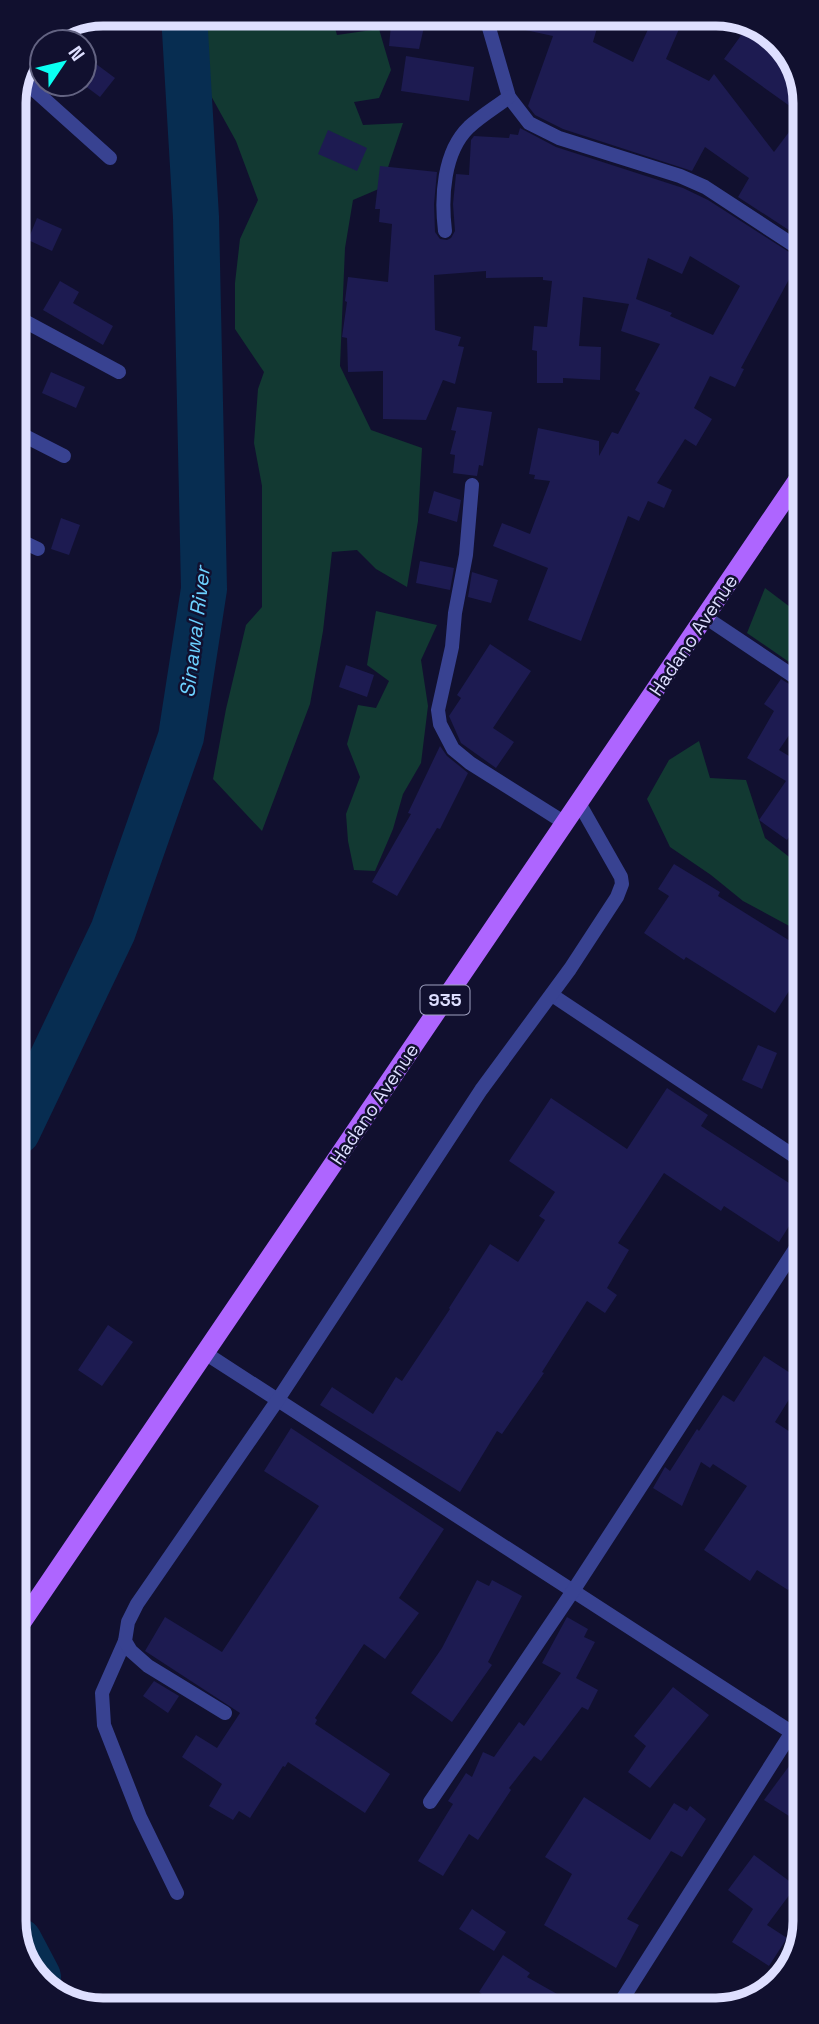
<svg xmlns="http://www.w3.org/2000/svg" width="819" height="2024" font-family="'Space Grotesk',sans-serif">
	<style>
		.green { fill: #123932 }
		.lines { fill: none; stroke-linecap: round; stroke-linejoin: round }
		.river { stroke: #072d51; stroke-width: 46 }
		.building { fill: #1d1b51; fill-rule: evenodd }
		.minor { stroke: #384291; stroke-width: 14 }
		.primary { stroke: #ae65ff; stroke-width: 19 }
		.labels { text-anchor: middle; stroke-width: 5; stroke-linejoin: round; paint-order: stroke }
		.shield { fill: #11102f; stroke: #a0a1c1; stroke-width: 2 }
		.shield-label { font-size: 18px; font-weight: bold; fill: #dedfff }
		.street-label { font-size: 19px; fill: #dedfff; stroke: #11102f }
		.water-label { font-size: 21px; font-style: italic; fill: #6cd1ff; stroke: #11102f }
		.rim { fill: none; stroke: #dedfff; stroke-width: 9 }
	</style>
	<rect width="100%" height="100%" fill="#11102f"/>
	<g class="green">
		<path d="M212 14H331L337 35 379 29 391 70 379 98 354 102 363 125 403 123 381 188 353 200 345 248 340 366 371 430 422 448 418 521 407 587 376 569 357 550 332 552 323 631 310 704 262 831 213 779 226 709 246 625 262 607V486L254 443 258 389 264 372 235 329V283L240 239 258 200 236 141 205 85 202 24Z"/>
		<path d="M765 588 802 616V671L747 633Z"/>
		<path d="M376 611 437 625 421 660 428 706 421 763 403 794 393 829 375 871 354 870 348 841 346 814 360 777 347 744 358 705 376 708 389 681 367 665Z"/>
		<path d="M699 741 710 778 746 780 765 838 802 867 803 937 793 928 743 901 711 875 670 847 647 799 669 760Z"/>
	</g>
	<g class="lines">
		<g class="river">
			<path d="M17 1132 113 931 181 737 204 589 196 217 184 14"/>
			<path d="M19 1941 38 1977"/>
		</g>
	</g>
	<g class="building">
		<path d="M392 14H410L426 18 419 49 389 46Z"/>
		<path d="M495 14H601L593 42 633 62 655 14H668L679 29 666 59 709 81 714 74 774 152 801 116V238L738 197 749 178 705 147 692 171 563 129 535 115 528 106 553 36 498 24Z"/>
		<path d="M745 30 797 69 800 75 801 114 724 59Z"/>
		<path d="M84 55 115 78 100 97 84 85Z"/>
		<path d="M406 56 474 67 469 101 401 91Z"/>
		<path d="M520 128 556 147 683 188 708 200 800 259 741 368 744 369 735 387 710 376 694 408 712 419 696 446 685 439 657 483 672 490 664 508 648 501 639 521 628 516 581 641 528 620 548 568 493 546 502 523 530 534 550 481 534 479 535 475 529 474 538 428 599 441V456L612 432 618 434 640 393 635 390 660 344 621 331 629 304 583 297 579 346 601 347 600 380 563 378V383H537V351L532 350 534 326 547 327 552 281 543 280V277L486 278V271L434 275 435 330 461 337 458 346 464 347 455 384 443 380 426 420 383 419V371L348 372 347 338 342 337 347 302 345 301 348 277 388 282 392 224 379 222 380 209H375L380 166 437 172 434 204 435 232 440 239 447 240 451 238 455 231 453 204 456 174 469 175 471 140 474 136 509 138 510 134 518 135ZM690 256 740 286 713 335 670 316 672 313 636 299 648 258 682 274Z"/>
		<path d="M328 130 367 148 357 171 318 154Z"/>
		<path d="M37 218 62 229 52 251 28 240Z"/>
		<path d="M60 281 79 292 73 303 113 326 103 345 43 310Z"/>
		<path d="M51 372 85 387 76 408 42 393Z"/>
		<path d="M457 407 492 412 483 466 479 465 477 476 453 473 455 455 450 454 456 431 451 430Z"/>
		<path d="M434 491 461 500 457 522 428 513Z"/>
		<path d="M61 518 80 525 69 555 51 549Z"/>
		<path d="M420 561 454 568 450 590 416 583Z"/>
		<path d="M472 572 498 580 491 603 468 597Z"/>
		<path d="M490 644 531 671 493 728 514 742 496 768 461 743 449 716 461 698 457 695Z"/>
		<path d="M346 665 374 675 367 697 339 687Z"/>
		<path d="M781 679 802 692V716L779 750 799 762 802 757V818L787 840 759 820 786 781 747 758 774 711 764 704Z"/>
		<path d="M440 746 447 756 468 773 440 829 437 828 397 896 372 882 411 814 408 813Z"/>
		<path d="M674 864 720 892 718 896 803 949V969L775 1013 686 957 684 960 644 933 669 896 658 889Z"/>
		<path d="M758 1045 777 1053 762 1089 742 1080Z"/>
		<path d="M667 1088 708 1115 701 1126 803 1192V1204L779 1242 724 1206 721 1211 664 1173 618 1243 629 1250 607 1288 617 1295 605 1313 587 1301 542 1372 544 1373 502 1434 497 1431 460 1492 320 1405 332 1387 373 1414 396 1377 402 1381 450 1309 449 1308 490 1244 518 1262 545 1220 539 1216 555 1192 509 1161 551 1098 627 1149Z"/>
		<path d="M108 1325 133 1342 102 1386 78 1370Z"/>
		<path d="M764 1356 801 1380 775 1422 804 1441V1566L788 1590 757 1570 750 1581 704 1550 747 1486 713 1464 710 1468 701 1462 682 1506 653 1488 665 1467 670 1471 697 1429 699 1431 723 1395 734 1402Z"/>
		<path d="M291 1428 444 1529 399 1598 419 1613 385 1659 364 1644 315 1718 317 1720 315 1724 390 1774 365 1813 288 1762 285 1767 283 1766 250 1818 239 1811 233 1820 209 1806 222 1784 182 1757 196 1735 217 1748 240 1713 145 1651 165 1617 222 1652 319 1506 264 1471Z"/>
		<path d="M477 1580 489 1586 492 1580 522 1596 488 1662 492 1665 452 1722 411 1693 442 1648Z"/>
		<path d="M567 1617 588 1629 584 1637 595 1642 576 1678 598 1690 588 1710 582 1707 541 1761 534 1756 509 1788 511 1790 478 1840 469 1834 443 1876 418 1861 453 1804 448 1801 466 1773 472 1777 483 1752 494 1757 519 1722 524 1726 561 1673 542 1663Z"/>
		<path d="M154 1681 179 1696 168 1713 143 1696Z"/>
		<path d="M673 1687 709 1715 650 1788 628 1772 646 1746 634 1736Z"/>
		<path d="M801 1750 805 1751V1795L789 1816 764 1800Z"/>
		<path d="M584 1797 650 1840 674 1803 687 1811 690 1806 706 1819 682 1857 671 1851 627 1919 639 1925 616 1968 544 1925 572 1874 545 1857Z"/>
		<path d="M754 1855 796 1886 767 1925 787 1938 769 1966 732 1942 753 1909 728 1890Z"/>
		<path d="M472 1909 506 1932 494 1951 459 1929Z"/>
		<path d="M503 1955 530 1973 527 1977 580 2007H501L479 1992Z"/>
	</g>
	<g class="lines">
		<g class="minor">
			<path d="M485 14 509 97 529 123 559 138 680 176 705 187 801 250"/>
			<path d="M22 79 110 158"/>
			<path d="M445 231C441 198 443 152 469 127 481 116 496 107 509 97"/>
			<path d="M15 316 119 372"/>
			<path d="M15 431 64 456"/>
			<path d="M472 485 466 555 455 613 452 647 438 710 440 724 453 749 470 763 565 823"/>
			<path d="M15 538 38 549"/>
			<path d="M705 617 802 682"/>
			<path d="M552 995 803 1162"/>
			<path d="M205 1353 805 1741"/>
			<path d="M125 1641 102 1693 104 1725 140 1817 177 1893"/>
			<path d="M225 1713 148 1666 131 1651 125 1641 128 1622 137 1604 277 1401 481 1090 570 969 617 897 622 884 621 877 579 803"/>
			<path d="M430 1802 573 1591 803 1237"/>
			<path d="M618 2006 804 1713"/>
		</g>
		<path class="primary" d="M18 1628 801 475"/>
	</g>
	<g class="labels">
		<rect class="shield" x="420.5" y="985.5" width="49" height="29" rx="5"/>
		<g class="shield-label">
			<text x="445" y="1006">935</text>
		</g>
		<g class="street-label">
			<text transform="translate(693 635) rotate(-56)" y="7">Hadano Avenue</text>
			<text transform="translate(374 1104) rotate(-56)" y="7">Hadano Avenue</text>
		</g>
		<g class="water-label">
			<text transform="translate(195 632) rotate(-83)" y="7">Sinawal River</text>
		</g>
	</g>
	<path d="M0 0H819V2024H0ZM103 26H716A77 77 0 0 1 793 103V1921A77 77 0 0 1 716 1998H103A77 77 0 0 1 26 1921V103A77 77 0 0 1 103 26Z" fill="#11102f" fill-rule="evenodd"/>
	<path class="rim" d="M103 26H716A77 77 0 0 1 793 103V1921A77 77 0 0 1 716 1998H103A77 77 0 0 1 26 1921V103A77 77 0 0 1 103 26Z"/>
	<g transform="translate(63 63) rotate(55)"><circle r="33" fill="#11102f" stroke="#636382" stroke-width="2"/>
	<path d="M0-5L12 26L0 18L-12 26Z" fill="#0afff2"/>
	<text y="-10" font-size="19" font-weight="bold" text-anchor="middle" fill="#dedfff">N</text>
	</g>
</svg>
